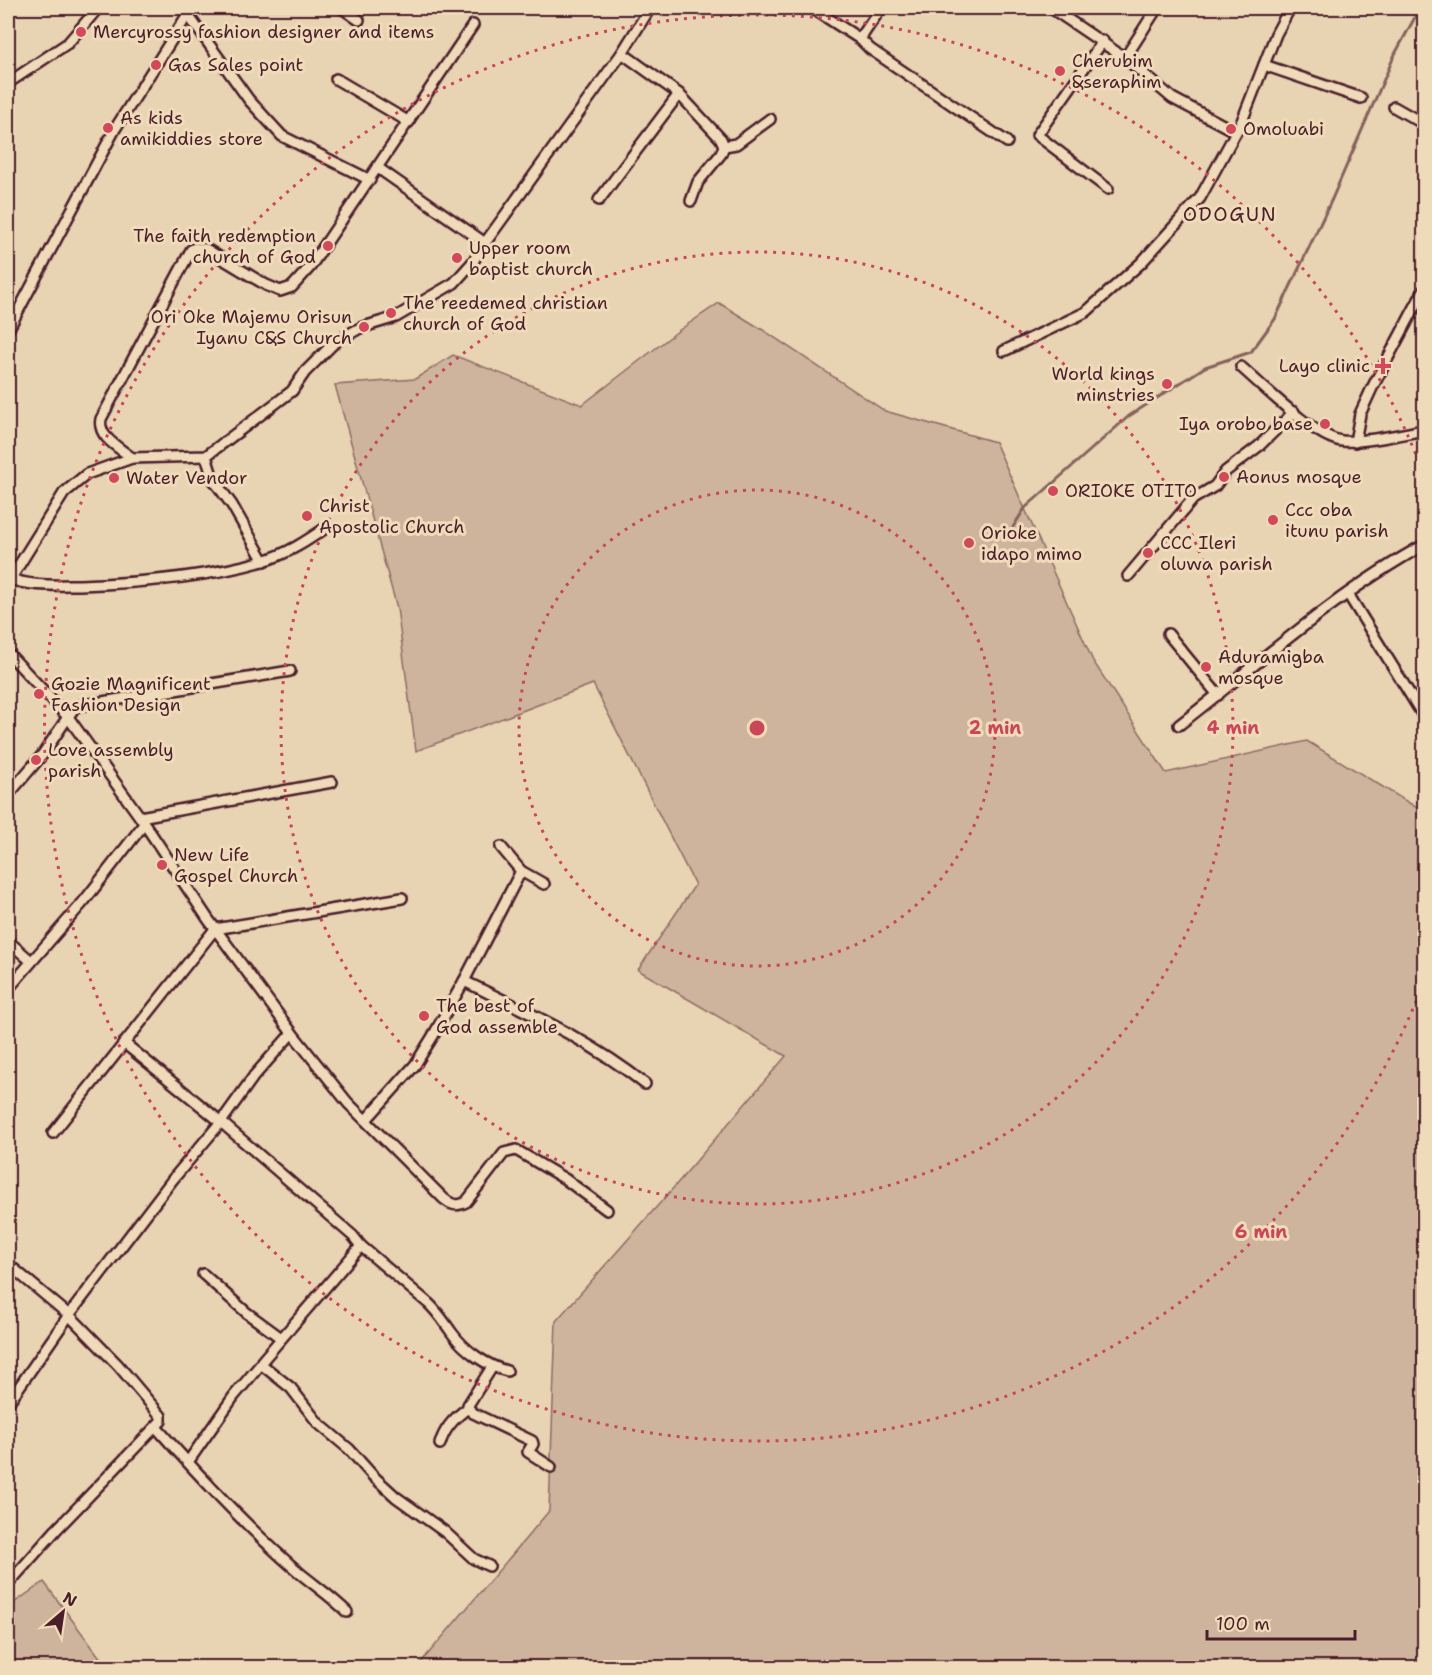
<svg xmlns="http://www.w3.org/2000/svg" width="1432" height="1675" font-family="'Shantell Sans',sans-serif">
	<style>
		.green { fill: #ceb49c; stroke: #8c6a64; stroke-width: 1.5 }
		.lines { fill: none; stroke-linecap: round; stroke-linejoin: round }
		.stream { stroke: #85625d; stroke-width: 3 }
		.minor-casing { stroke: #4a1f2b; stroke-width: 14 }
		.minor { stroke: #efdab9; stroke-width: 9 }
		.ring { fill: none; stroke: #ca4759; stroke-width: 3; stroke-dasharray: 3 6 }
		.poi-dot { fill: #d1495b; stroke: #efdab9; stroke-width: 2 }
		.labels { text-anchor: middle; stroke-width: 6; stroke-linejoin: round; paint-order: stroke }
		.poi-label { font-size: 18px; fill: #4a1f2b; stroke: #efdab9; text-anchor: start }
		.neighbourhood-label { font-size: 20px; letter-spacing: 1.5px; fill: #4a1f2b; stroke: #efdab9 }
		.centre { fill: #ca4759; stroke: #efdab9; stroke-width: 3 }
		.ring-label { font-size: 18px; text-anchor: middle; font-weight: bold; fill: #ca4759; stroke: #efdab9; stroke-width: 6; stroke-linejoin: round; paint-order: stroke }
	</style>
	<rect width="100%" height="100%" fill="#e8d3b3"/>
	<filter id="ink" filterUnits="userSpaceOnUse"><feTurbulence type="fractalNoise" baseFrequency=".0167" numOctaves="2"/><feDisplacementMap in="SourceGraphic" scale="12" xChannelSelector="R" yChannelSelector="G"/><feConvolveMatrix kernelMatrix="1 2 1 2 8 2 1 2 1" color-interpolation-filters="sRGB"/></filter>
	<g filter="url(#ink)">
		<g class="green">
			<path d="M719 303 763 330 885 411 995 442 1093 661 1166 773 1307 741 1424 812V1667H417L549 1511 556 1321 675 1186 786 1056 638 970 695 885 593 684 416 751 397 608 335 385 415 379 453 355 582 405 678 331Z"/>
			<path d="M44 1582 107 1667H8V1607Z"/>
		</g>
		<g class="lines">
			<path class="stream" d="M1013 527 1025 508 1129 416 1205 367 1251 352 1275 319 1332 199 1395 54 1420 8"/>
			<g class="minor-casing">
				<g id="minor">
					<path d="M183 8 249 100 282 136 370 180"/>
					<path d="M342 8 359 20"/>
					<path d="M812 8 860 39 870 49 1007 142"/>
					<path d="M1051 8 1125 58 1172 98 1236 132"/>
					<path d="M860 39 881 8"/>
					<path d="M1103 41 1037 135 1108 189"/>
					<path d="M622 53 679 94 721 139 724 146 721 154 698 182 691 201"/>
					<path d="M1125 58 1157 8"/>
					<path d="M1264 65 1361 98"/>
					<path d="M336 79 409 122"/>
					<path d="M8 83 68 43 98 8"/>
					<path d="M1394 107 1424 124"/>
					<path d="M724 146 736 144 770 119"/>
					<path d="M378 168 485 243"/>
					<path d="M599 200 679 94"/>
					<path d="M8 330 115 129 188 14"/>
					<path d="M1004 351 1086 312 1141 263 1200 198 1242 121 1276 34 1290 8"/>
					<path d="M1241 367C1263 386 1315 438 1342 441 1363 443 1402 434 1424 430"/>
					<path d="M1355 442 1360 414 1372 388 1424 290"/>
					<path d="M206 456 213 479 232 505 264 561"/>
					<path d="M132 458C120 448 97 437 101 419L191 250 195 248 206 249 266 285 280 291 292 287 310 267 473 25"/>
					<path d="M1128 576 1193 499 1215 486 1226 471 1259 446 1294 412"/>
					<path d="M8 578C30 587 57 585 80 585 137 583 208 577 263 561 287 554 307 541 327 527"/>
					<path d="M8 583 64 493 87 474 132 458 206 456 292 391 305 372 335 342 360 328 396 317 454 283 472 263 485 243 622 53 650 8"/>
					<path d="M1348 594 1424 717"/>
					<path d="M1168 634 1218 695"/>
					<path d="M8 653 68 717 140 817 208 919 292 1033 348 1103 443 1198C451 1205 457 1207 466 1202L504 1153 516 1150 565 1179 607 1210"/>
					<path d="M1179 725C1259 663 1335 594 1424 545"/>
					<path d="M8 795 43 754 74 708 78 706 290 671"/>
					<path d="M140 817 332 782"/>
					<path d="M501 847 521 871 544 884"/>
					<path d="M8 941 31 961"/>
					<path d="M464 981C527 1012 590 1040 645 1084"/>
					<path d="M8 989 85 900 144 824"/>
					<path d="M124 1043 221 1122 353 1236 361 1246 262 1361 261 1364 291 1388 318 1423 349 1449 373 1476 396 1497 445 1532 474 1559 489 1566"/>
					<path d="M366 1120 415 1065 433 1036 464 981 521 871"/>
					<path d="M53 1133 215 929 402 898"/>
					<path d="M361 1246 428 1303C438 1312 444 1322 452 1333 465 1351 487 1366 507 1371"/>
					<path d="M8 1264 69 1315 118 1365 161 1416V1421L56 1530 8 1584"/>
					<path d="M203 1274 247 1313 281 1338"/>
					<path d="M492 1367 468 1405V1408L473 1413 532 1441 533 1444 528 1452 551 1467"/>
					<path d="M8 1403 69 1315 173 1179 221 1122 254 1076 292 1033"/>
					<path d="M156 1427C201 1478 249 1530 301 1574 317 1587 333 1598 347 1612"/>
					<path d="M440 1444C444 1429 455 1417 468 1408"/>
					<path d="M188 1462 234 1396 261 1364"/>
				</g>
			</g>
			<use href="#minor" class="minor"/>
		</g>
	</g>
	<g class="ring">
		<circle cx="757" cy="728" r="238"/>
		<circle cx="757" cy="728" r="476"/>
		<path d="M1423 984A713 713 0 1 1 1423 472"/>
	</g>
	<g class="poi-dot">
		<circle cx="81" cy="32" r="6"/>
		<circle cx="156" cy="65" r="6"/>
		<circle cx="1060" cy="71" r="6"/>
		<circle cx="108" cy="128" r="6"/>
		<circle cx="1231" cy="129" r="6"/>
		<circle cx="328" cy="246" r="6"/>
		<circle cx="457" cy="258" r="6"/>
		<circle cx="391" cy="313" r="6"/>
		<circle cx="364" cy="327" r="6"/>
		<path d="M1380 357h6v6h6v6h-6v6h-6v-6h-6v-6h6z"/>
		<circle cx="1167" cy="384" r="6"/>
		<circle cx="1325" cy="424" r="6"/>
		<circle cx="1224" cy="477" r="6"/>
		<circle cx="114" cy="478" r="6"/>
		<circle cx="1053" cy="491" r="6"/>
		<circle cx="307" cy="516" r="6"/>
		<circle cx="1273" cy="520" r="6"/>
		<circle cx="969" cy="543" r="6"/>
		<circle cx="1148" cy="553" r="6"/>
		<circle cx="1206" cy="667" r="6"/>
		<circle cx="39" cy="694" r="6"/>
		<circle cx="36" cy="760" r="6"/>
		<circle cx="162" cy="865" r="6"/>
		<circle cx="424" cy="1016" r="6"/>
	</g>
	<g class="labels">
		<g class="poi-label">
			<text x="93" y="38">Mercyrossy fashion designer and items</text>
			<text x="1072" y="67">Cherubim<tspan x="1072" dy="21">&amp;seraphim</tspan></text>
			<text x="168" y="71">Gas Sales point</text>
			<text x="120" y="124">As kids<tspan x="120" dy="21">amikiddies store</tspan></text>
			<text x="1243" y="135">Omoluabi</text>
			<text x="316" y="242" text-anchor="end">The faith redemption<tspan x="316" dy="21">church of God</tspan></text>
			<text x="469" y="254">Upper room<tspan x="469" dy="21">baptist church</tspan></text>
			<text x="403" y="309">The reedemed christian<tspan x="403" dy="21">church of God</tspan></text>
			<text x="352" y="323" text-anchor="end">Ori Oke Majemu Orisun<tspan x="352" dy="21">Iyanu C&amp;S Church</tspan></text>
			<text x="1370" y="372" text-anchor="end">Layo clinic</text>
			<text x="1155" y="380" text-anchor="end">World kings<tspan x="1155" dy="21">minstries</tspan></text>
			<text x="1313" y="430" text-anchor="end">Iya orobo base</text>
			<text x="1236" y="483">Aonus mosque</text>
			<text x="126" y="484">Water Vendor</text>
			<text x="1065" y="497">ORIOKE OTITO</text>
			<text x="319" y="512">Christ<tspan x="319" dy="21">Apostolic Church</tspan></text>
			<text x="1285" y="516">Ccc oba<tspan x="1285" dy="21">itunu parish</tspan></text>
			<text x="981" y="539">Orioke<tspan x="981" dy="21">idapo mimo</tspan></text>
			<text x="1160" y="549">CCC Ileri<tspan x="1160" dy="21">oluwa parish</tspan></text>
			<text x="1218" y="663">Aduramigba<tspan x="1218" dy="21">mosque</tspan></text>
			<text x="51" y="690">Gozie Magnificent<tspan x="51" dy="21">Fashion Design</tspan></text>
			<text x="48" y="756">Love assembly<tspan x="48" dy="21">parish</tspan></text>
			<text x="174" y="861">New Life<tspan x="174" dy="21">Gospel Church</tspan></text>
			<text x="436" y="1012">The best of<tspan x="436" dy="21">God assemble</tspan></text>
		</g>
		<g class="neighbourhood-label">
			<text x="1230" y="221">ODOGUN</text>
		</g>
	</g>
	<circle cx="757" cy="728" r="9" class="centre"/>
	<g class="ring-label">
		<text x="995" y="734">2 min</text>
		<text x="1233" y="734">4 min</text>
		<text x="1261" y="1238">6 min</text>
	</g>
	<rect width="1432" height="1675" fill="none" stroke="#efdab9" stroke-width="30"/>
	<rect x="15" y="15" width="1402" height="1645" fill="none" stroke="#4a1f2b" stroke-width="2" filter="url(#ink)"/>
	<g transform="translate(63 1612) rotate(29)" stroke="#efdab9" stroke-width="4.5" paint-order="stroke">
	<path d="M0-4.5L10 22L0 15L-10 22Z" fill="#4a1f2b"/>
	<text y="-9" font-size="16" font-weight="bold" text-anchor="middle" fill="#4a1f2b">N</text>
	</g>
	<path d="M1207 1630v9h148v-9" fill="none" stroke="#4a1f2b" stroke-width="3"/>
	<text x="1216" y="1630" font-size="18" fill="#4a1f2b" stroke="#efdab9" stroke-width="4.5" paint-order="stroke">100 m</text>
</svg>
